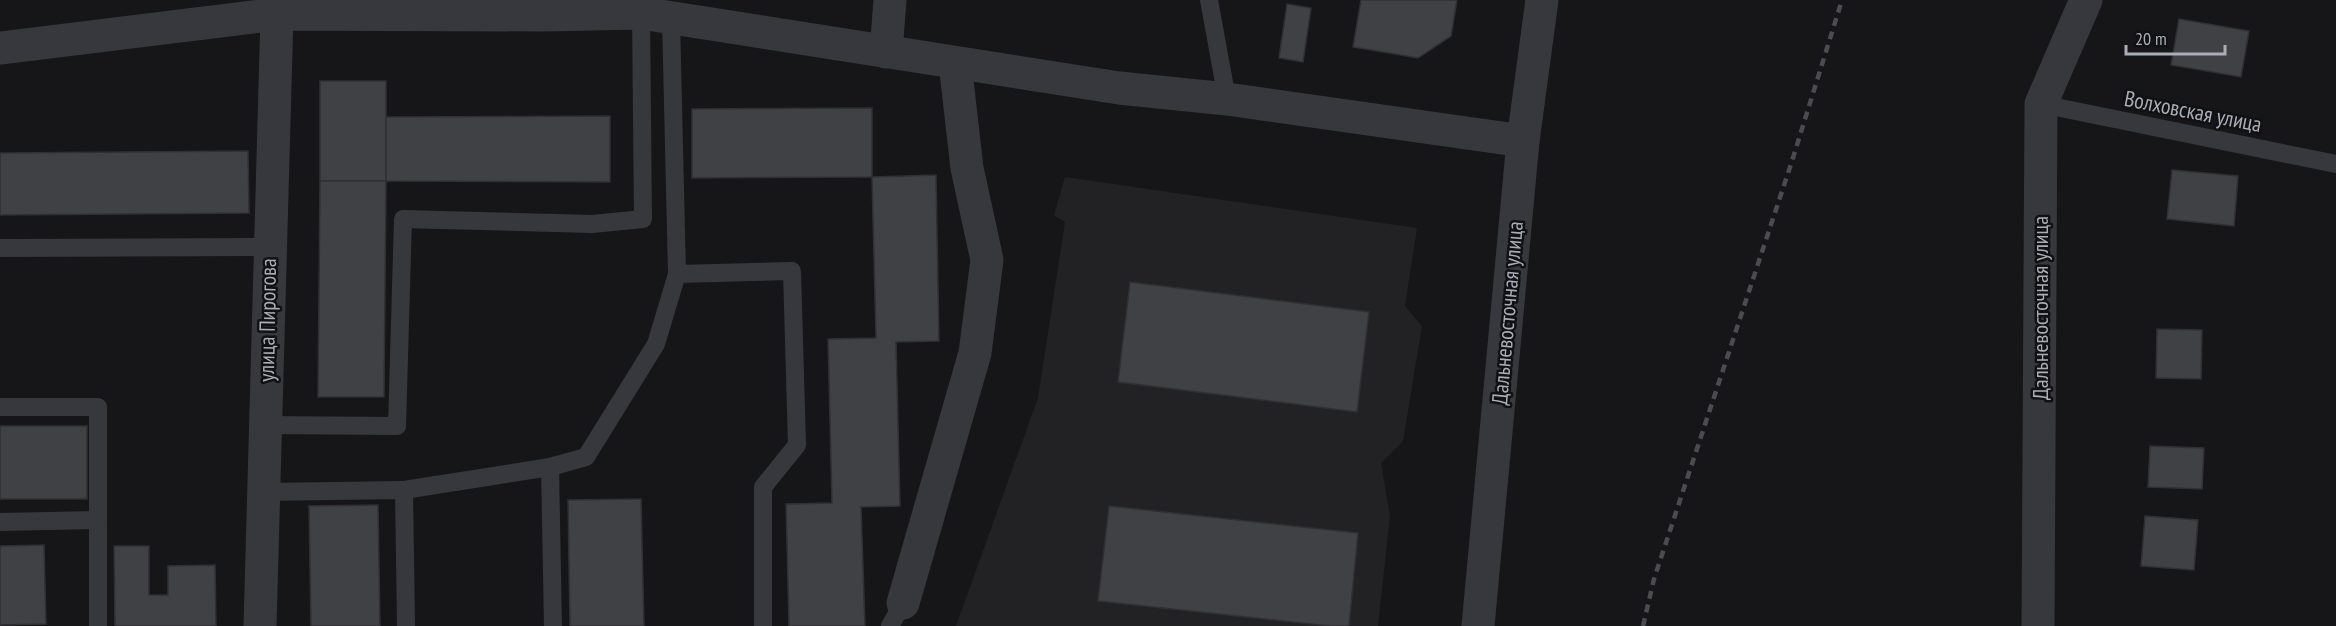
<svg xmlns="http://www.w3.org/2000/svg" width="2336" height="626" font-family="'PT Sans Narrow',sans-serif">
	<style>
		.built { fill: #222225 }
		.building { fill: #404145; stroke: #303034; stroke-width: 1.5 }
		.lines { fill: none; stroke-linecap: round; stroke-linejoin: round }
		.service { stroke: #37383d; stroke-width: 18 }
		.minor { stroke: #37383d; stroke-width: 33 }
		.tertiary { stroke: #37383d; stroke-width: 33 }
		.rail { stroke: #4a4c52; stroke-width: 4.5; stroke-dasharray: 8 6; stroke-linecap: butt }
		.labels { text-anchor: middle; stroke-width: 5; stroke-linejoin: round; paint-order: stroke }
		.street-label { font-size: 22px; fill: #a8adb8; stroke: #111113 }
	</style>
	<rect width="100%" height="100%" fill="#161618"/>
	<path class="built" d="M1065 177 1417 228 1405 306 1422 326 1403 441 1381 463 1390 516 1378 626H956L1038 398 1065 222 1054 215Z"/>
	<g class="building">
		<path d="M1361 0H1457L1451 36 1418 58 1353 47Z"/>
		<path d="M1287 4 1311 8 1303 62 1279 58Z"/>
		<path d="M2179 19 2249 31 2241 77 2171 65Z"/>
		<rect x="320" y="81" width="66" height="100"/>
		<path d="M872 108V177L692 178V109Z"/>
		<path d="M610 116V182L386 181V117Z"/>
		<path d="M248 151 249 213 0 215V153Z"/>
		<path d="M2172 170 2238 176 2234 226 2167 219Z"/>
		<path d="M936 175 939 341 896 342 900 506 861 507 865 626H789L786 504 832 503 828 339 876 338 872 177Z"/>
		<path d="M320 181H386L384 397H318Z"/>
		<path d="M1130 282 1369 312 1357 412 1118 382Z"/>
		<path d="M2157 329 2202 330 2201 379 2156 378Z"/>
		<rect x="0" y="426" width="87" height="73"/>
		<path d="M2150 446 2204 448 2202 489 2148 487Z"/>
		<path d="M641 499 644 626H570L568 500Z"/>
		<path d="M378 505 380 626H311L309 506Z"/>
		<path d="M1109 506 1358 533 1349 626H1330L1098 601Z"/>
		<path d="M2145 516 2198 520 2194 570 2141 566Z"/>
		<path d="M44 545 46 624 0 625V546Z"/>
		<path d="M114 546H149V595H168V566L215 565 216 626H115Z"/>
	</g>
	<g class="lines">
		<g class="service">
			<path d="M1209 0 1227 99"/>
			<path d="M671 18 677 274 792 271 797 445 763 487V626"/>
			<path d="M2041 104 2336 164"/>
			<path d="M0 248 269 247"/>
			<path d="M0 407H98V626"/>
			<path d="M264 425 397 426 403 219 592 224 643 219 641 13"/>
			<path d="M550 467 553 626"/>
			<path d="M404 490 550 467 586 457 656 344 677 274"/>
			<path d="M263 492 404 490 406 626"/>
			<path d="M0 522 98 520"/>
			<path d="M890 626 903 603"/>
		</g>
		<g class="minor">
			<path d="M0 48 277 14 543 15 641 13 1119 88 1227 99 1523 141"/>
			<path d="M886 52 890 0"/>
			<path d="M903 603 975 353 987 260 967 168 955 63"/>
			<path d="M260 626 277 14"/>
		</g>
		<g class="tertiary">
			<path d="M1478 626 1523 141 1542 0"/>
			<path d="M2038 626 2041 104 2086 0"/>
		</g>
		<path class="rail" d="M1643 626 1654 579 1792 161 1842 0"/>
	</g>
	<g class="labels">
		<g class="street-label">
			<text transform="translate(2193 111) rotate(11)" y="8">Волховская улица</text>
			<text transform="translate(2040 308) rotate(-90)" y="8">Дальневосточная улица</text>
			<text transform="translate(1507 313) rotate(-85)" y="8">Дальневосточная улица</text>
			<text transform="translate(267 320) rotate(-89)" y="8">улица Пирогова</text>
		</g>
	</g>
	<path d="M2126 45v9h99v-9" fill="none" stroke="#a8adb8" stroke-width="3"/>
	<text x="2135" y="45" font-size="18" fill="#a8adb8" stroke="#111113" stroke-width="4.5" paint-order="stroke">20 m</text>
</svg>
